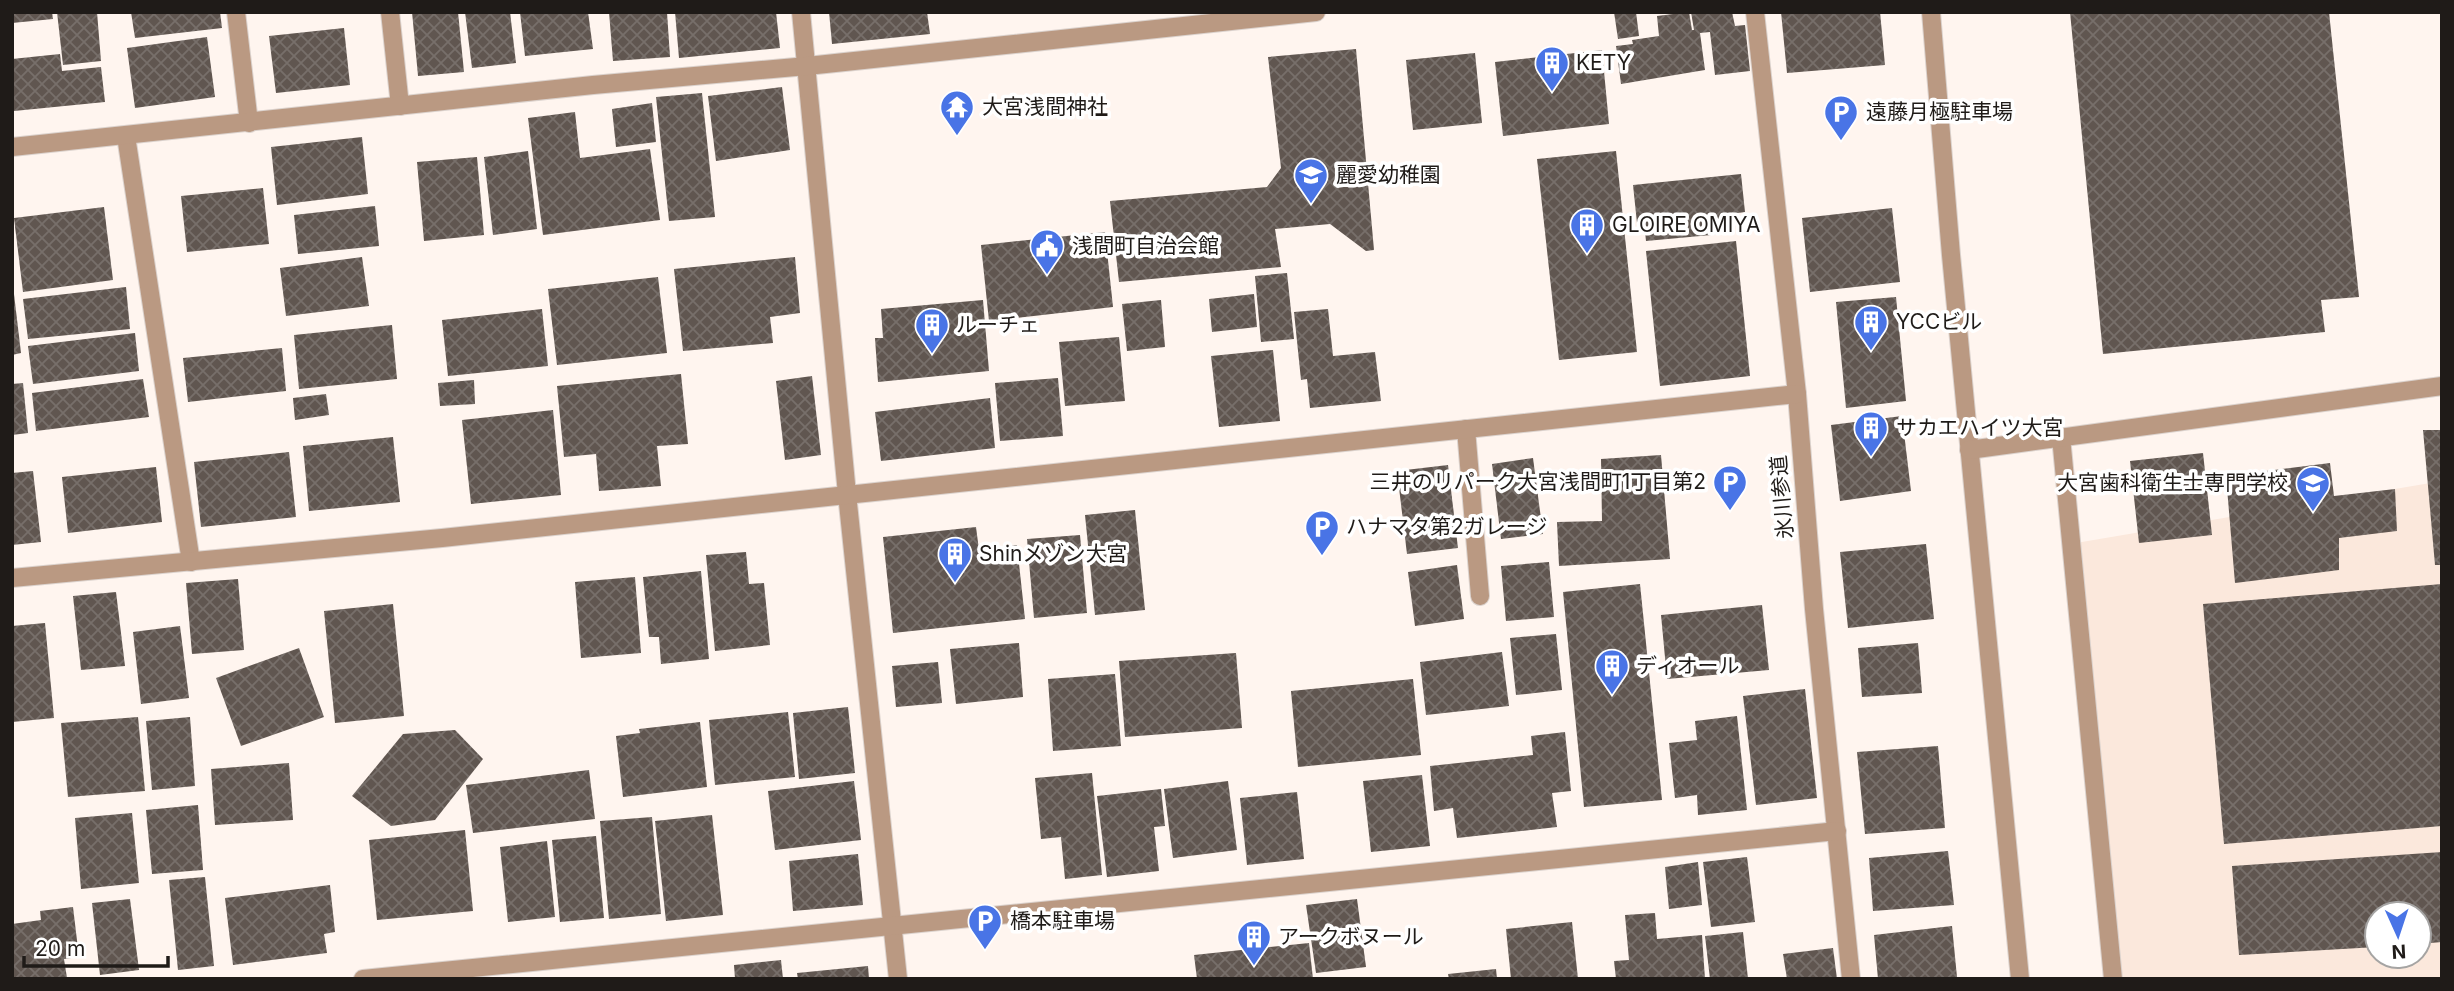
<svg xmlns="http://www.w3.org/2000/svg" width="2454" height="991" font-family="Inter,'Noto Sans JP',sans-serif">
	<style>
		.built { fill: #fbe8dc; fill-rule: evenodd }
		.building { fill: url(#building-cross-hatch) }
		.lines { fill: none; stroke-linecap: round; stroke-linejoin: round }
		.minor-casing { stroke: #dbd2cd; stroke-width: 20 }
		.minor { stroke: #ba9982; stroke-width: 18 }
		.labels { text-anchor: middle; stroke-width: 7; stroke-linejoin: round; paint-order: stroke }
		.poi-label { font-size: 21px; fill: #1f1b18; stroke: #fff; text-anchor: start }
		.street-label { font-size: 21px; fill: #1f1b18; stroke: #fff }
	</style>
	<defs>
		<pattern id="building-cross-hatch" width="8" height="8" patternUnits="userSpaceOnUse" patternTransform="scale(1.75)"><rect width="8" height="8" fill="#605650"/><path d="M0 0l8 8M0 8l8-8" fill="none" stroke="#776f6a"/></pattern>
	</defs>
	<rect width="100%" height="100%" fill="#fff5ef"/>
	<path class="built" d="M2442 481V979H2111L2070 544ZM2377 914H2419V956H2377Z"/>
	<g class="building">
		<path d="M12 12H52L53 19 12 23Z"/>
		<path d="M57 12H97L101 61 63 65Z"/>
		<path d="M131 12H220L222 28 135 38Z"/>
		<path d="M412 12H458L464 72 418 76Z"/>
		<path d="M465 12H510L516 63 472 68Z"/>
		<path d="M520 12H588L593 49 525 56Z"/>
		<path d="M609 12H667L670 57 613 61Z"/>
		<path d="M675 12H776L780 48 679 58Z"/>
		<path d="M829 12H927L930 34 832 44Z"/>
		<path d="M1614 12H1636L1639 36 1618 39Z"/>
		<path d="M1689 12 1692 30H1694L1691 12H1732L1735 26 1745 25 1750 71 1715 75 1710 32 1700 33 1705 70 1621 84 1616 46 1633 44 1632 40 1659 36 1657 16Z"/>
		<path d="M1781 12H1880L1885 65 1787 73Z"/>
		<path d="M2070 12H2329L2359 297 2321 300 2325 332 2103 354Z"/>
		<path d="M344 28 350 85 276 93 269 36Z"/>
		<path d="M207 37 215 97 135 108 127 48Z"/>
		<path d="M1356 49 1374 250 1366 251 1330 224 1275 229 1281 267 1119 282 1110 201 1267 187 1281 168 1268 57Z"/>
		<path d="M1602 50 1609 124 1503 136 1495 62Z"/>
		<path d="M1475 53 1482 123 1413 130 1406 60Z"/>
		<path d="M60 54 62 71 101 67 105 102 14 111 12 59Z"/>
		<path d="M782 87 790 150 716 161 708 96Z"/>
		<path d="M702 93 715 217 669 221 656 97Z"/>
		<path d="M652 103 656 142 616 147 612 109Z"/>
		<path d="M575 112 580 158 650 149 660 220 543 235 528 118Z"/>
		<path d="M362 137 368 194 277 205 271 147Z"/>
		<path d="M528 151 537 229 493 235 484 157Z"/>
		<path d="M1616 151 1637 352 1559 360 1537 159Z"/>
		<path d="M477 157 484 235 424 241 417 162Z"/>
		<path d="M1741 174 1745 212 1731 214 1733 233 1646 241 1644 222 1637 223 1633 185Z"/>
		<path d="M263 188 269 244 187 252 181 196Z"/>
		<path d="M375 206 379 246 298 254 294 215Z"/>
		<path d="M104 207 113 280 23 292 14 218Z"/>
		<path d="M1892 208 1900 282 1810 292 1802 218Z"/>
		<path d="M1105 232 1113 307 989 321 981 245Z"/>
		<path d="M1736 241 1750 376 1660 386 1646 251Z"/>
		<path d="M362 257 369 306 286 316 280 268Z"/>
		<path d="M795 257 800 313 770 317 773 343 683 351 674 269Z"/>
		<path d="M1287 273 1294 339 1261 342 1255 276Z"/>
		<path d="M658 277 667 353 557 365 548 289Z"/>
		<path d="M126 287 130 329 28 339 23 299Z"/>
		<path d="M14 294 21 353 12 355V295Z"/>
		<path d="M1254 294 1257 327 1212 332 1209 299Z"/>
		<path d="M1896 297 1906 401 1846 408 1836 302Z"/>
		<path d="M983 300 989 371 878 382 875 338H883L881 309Z"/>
		<path d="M1161 300 1165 347 1127 351 1122 304Z"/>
		<path d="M542 309 548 366 448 376 442 320Z"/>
		<path d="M1328 309 1333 356 1375 352 1381 401 1310 408 1307 379 1301 380 1294 312Z"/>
		<path d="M392 325 397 379 299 389 294 335Z"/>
		<path d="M135 333 139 371 33 384 28 346Z"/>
		<path d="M1119 337 1125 401 1065 406 1059 342Z"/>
		<path d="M282 348 286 391 188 402 183 358Z"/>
		<path d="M1273 350 1280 421 1219 427 1211 356Z"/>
		<path d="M681 374 688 444 657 446 661 486 599 491 596 454 564 457 557 386Z"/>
		<path d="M812 376 821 455 785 460 776 381Z"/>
		<path d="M1058 378 1063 436 1000 441 995 383Z"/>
		<path d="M143 379 149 417 36 431 32 393Z"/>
		<path d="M474 380 475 404 440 406 438 383Z"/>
		<path d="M23 383 28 433 12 435V384Z"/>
		<path d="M326 394 329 415 295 420 293 398Z"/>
		<path d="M990 398 995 448 881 461 875 412Z"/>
		<path d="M553 410 561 495 471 504 462 420Z"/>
		<path d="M1902 416 1911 491 1840 501 1831 425Z"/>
		<path d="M2423 430H2442V565H2435Z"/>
		<path d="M393 437 400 502 309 511 303 446Z"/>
		<path d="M289 452 296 517 201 527 194 462Z"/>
		<path d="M2203 453 2212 535 2139 543 2130 461Z"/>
		<path d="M1661 455 1670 559 1559 566 1557 522 1602 521 1601 459Z"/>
		<path d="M1533 458 1543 534 1501 539 1492 464Z"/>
		<path d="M2330 463 2334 496 2395 489 2397 531 2339 538V570L2235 583 2226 476Z"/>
		<path d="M1448 465 1458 548 1407 554 1397 471Z"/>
		<path d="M156 467 162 522 68 533 62 477Z"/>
		<path d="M33 471 41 542 12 545V473Z"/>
		<path d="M1135 510 1145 610 1095 615 1085 515Z"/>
		<path d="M976 527 979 550 1017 545 1025 619 893 633 883 537Z"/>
		<path d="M1080 535 1087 613 1034 618 1027 539Z"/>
		<path d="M1926 544 1934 619 1848 628 1840 552Z"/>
		<path d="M746 552 749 584 764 583 770 645 715 651 706 555Z"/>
		<path d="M1549 562 1554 617 1506 621 1501 566Z"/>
		<path d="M1457 565 1464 619 1415 626 1408 572Z"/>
		<path d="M701 571 709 659 661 664 659 637H649L643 577Z"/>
		<path d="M635 577 641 653 581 658 575 582Z"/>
		<path d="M238 579 244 650 192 654 186 583Z"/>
		<path d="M1640 584 1662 800 1584 807 1563 592Z"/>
		<path d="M2442 584V826L2224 844 2203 604Z"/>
		<path d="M116 592 125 666 81 670 73 596Z"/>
		<path d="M393 604 404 716 335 723 324 611Z"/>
		<path d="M1762 605 1769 670 1667 679 1661 615Z"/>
		<path d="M45 623 54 718 12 722V626Z"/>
		<path d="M180 626 189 698 141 704 133 632Z"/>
		<path d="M1556 634 1562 690 1516 695 1510 638Z"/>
		<path d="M1019 643 1023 697 956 704 950 649Z"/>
		<path d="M1918 643 1922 693 1862 697 1858 648Z"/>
		<path d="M299 648 324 717 241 746 216 678Z"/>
		<path d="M1502 652 1509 706 1426 715 1420 662Z"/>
		<path d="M1236 653 1242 728 1125 737 1119 661Z"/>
		<path d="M938 662 942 703 896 707 892 666Z"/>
		<path d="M1115 674 1121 746 1053 751 1048 679Z"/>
		<path d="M1413 679 1421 755 1298 767 1291 691Z"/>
		<path d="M1805 689 1817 798 1756 805 1743 696Z"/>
		<path d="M848 707 855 773 799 779 793 713Z"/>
		<path d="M788 712 795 777 715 785 709 720Z"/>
		<path d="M1737 716 1747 810 1698 815 1697 795 1675 798 1669 743 1697 740 1695 721Z"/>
		<path d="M138 717 145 791 68 797 61 723Z"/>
		<path d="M190 717 195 786 152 790 146 721Z"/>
		<path d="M700 722 707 787 623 797 616 736 640 733 639 729Z"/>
		<path d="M455 730 483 759 435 820 391 826 352 796 403 734Z"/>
		<path d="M1565 732 1571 791 1552 793 1557 827 1457 838 1453 808 1434 811 1430 766 1533 755 1531 736Z"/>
		<path d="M1938 746 1945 828 1865 834 1857 752Z"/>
		<path d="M289 763 293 820 215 825 211 769Z"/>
		<path d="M589 770 595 819 473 833 466 785Z"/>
		<path d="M1092 773 1102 875 1065 879 1061 837 1041 839 1035 778Z"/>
		<path d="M1422 775 1430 846 1371 852 1363 781Z"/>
		<path d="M854 781 861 840 775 850 768 791Z"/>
		<path d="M1228 781 1237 850 1173 858 1164 789Z"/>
		<path d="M1161 789 1165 826 1154 827 1159 871 1107 877 1097 796Z"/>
		<path d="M1297 792 1304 859 1247 865 1240 798Z"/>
		<path d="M198 805 203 870 152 874 146 810Z"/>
		<path d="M132 813 139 883 81 889 75 818Z"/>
		<path d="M712 815 723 915 666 921 655 821Z"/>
		<path d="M652 817 661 914 609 919 600 821Z"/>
		<path d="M465 830 473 911 377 920 369 840Z"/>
		<path d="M596 836 604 918 560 922 552 840Z"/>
		<path d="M547 841 555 917 508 922 500 847Z"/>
		<path d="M1948 851 1954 905 1873 911 1869 858Z"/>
		<path d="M2442 852V942L2419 944V914H2377V947L2239 955 2232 866Z"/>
		<path d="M858 854 863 905 793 911 789 861Z"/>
		<path d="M1747 857 1755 922 1711 927 1703 862Z"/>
		<path d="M1698 862 1702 905 1669 909 1665 867Z"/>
		<path d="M205 877 214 966 178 970 169 880Z"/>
		<path d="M330 885 335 932 324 934 327 953 233 965 225 898Z"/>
		<path d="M130 899 139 970 100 975 92 903Z"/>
		<path d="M1357 899 1366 967 1316 973 1306 905Z"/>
		<path d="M73 907 79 957 64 959 67 978 12 979V924L41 920 40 911Z"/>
		<path d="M1655 913 1657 939 1702 935 1705 979H1616L1614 961 1629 960 1625 915Z"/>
		<path d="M1572 922 1578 979H1511L1506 929Z"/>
		<path d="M1952 926 1957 977 1878 979 1874 935Z"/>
		<path d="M1743 932 1748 979H1710L1705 936Z"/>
		<path d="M1309 943 1313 979H1197L1194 955Z"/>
		<path d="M1833 948 1837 979H1787L1783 954Z"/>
		<path d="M781 960 783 979H735L734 965Z"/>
		<path d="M868 966 869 979H798L797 973Z"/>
		<path d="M1496 969 1497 979H1449L1448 974Z"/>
	</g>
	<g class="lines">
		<g class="minor-casing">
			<g id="minor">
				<path d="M236 12 249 123"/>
				<path d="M390 12 400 106"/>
				<path d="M801 12 847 494 898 979"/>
				<path d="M1755 12 1797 394 1814 609 1851 979"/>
				<path d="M1931 12 1951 255 2020 979"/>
				<path d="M126 136 191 562"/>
				<path d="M12 147 593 85 807 66 1316 12"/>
				<path d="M1466 429 1480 596"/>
				<path d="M2061 437 2113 979"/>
				<path d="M1969 450 2442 386"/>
				<path d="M12 578 442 538 1797 394"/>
				<path d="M363 979 1837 831"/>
			</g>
		</g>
		<use href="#minor" class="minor"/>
	</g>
	<defs>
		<g id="building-pin" transform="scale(1.75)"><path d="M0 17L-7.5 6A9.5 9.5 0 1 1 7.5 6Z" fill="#4974e6" stroke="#fff"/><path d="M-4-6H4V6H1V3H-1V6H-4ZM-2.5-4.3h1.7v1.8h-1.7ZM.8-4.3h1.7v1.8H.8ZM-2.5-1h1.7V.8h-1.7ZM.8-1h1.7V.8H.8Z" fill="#fff"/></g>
		<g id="temple-pin" transform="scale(1.75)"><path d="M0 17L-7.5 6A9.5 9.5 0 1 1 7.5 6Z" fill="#4974e6" stroke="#fff"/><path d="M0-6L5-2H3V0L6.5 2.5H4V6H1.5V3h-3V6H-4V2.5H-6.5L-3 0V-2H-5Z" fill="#fff"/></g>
		<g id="parking-pin" transform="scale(1.75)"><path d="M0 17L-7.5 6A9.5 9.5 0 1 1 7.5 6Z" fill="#4974e6" stroke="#fff"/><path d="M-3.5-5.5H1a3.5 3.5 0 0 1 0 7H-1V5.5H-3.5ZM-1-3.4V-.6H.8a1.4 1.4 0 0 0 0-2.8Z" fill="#fff"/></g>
		<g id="school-pin" transform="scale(1.75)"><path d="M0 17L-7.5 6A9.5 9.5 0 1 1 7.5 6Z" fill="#4974e6" stroke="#fff"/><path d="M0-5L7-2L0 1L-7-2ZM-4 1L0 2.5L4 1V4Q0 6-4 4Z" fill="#fff"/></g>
		<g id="civic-pin" transform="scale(1.75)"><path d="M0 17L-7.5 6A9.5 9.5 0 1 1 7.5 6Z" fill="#4974e6" stroke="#fff"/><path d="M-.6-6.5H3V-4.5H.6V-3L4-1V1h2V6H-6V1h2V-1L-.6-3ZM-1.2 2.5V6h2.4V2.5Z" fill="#fff"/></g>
		<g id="university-pin" transform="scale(1.75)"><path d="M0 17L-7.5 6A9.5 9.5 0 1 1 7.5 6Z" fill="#4974e6" stroke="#fff"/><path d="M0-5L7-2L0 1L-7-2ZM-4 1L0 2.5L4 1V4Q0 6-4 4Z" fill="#fff"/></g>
	</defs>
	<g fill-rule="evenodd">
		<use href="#building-pin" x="1552" y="63"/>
		<use href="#temple-pin" x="957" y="107"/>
		<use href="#parking-pin" x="1841" y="112"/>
		<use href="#school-pin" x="1311" y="175"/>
		<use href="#building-pin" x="1587" y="225"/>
		<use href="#civic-pin" x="1047" y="246"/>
		<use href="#building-pin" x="1871" y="322"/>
		<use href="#building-pin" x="932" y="325"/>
		<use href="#building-pin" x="1871" y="428"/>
		<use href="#parking-pin" x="1730" y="482"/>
		<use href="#university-pin" x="2313" y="483"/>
		<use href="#parking-pin" x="1322" y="527"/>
		<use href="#building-pin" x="955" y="554"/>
		<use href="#building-pin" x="1612" y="666"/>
		<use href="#parking-pin" x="985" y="921"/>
		<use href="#building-pin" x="1254" y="937"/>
	</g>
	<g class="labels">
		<g class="poi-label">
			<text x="1576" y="70">KETY</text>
			<text x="982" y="114">大宮浅間神社</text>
			<text x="1866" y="119">遠藤月極駐車場</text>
			<text x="1336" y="182">麗愛幼稚園</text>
			<text x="1612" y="232">GLOIRE OMIYA</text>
			<text x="1072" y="253">浅間町自治会館</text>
			<text x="1896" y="329">YCCビル</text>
			<text x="956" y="332">ルーチェ</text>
			<text x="1896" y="435">サカエハイツ大宮</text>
			<text x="1706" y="489" text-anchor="end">三井のリパーク大宮浅間町1丁目第2</text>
			<text x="2288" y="490" text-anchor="end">大宮歯科衛生士専門学校</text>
			<text x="1346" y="534">ハナマタ第2ガレージ</text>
			<text x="979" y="561">Shinメゾン大宮</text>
			<text x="1636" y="673">ディオール</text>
			<text x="1010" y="928">橋本駐車場</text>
			<text x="1278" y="944">アークボヌール</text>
		</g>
		<g class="street-label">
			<text transform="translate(1782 497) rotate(-95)" y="7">氷川参道</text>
		</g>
	</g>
	<rect width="2454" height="991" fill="none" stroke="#1f1b18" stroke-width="28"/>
	<g transform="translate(2398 935) rotate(177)"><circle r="33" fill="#ffffff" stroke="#a5a4a3" stroke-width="2"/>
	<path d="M0-5L12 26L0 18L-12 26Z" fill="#4974e6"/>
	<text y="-10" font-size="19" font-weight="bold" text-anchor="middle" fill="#1f1b18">N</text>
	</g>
	<path d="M24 956v10h144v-10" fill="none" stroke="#1f1b18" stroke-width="3.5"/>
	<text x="35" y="956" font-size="21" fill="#1f1b18" stroke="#ffffff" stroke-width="5" paint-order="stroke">20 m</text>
</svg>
